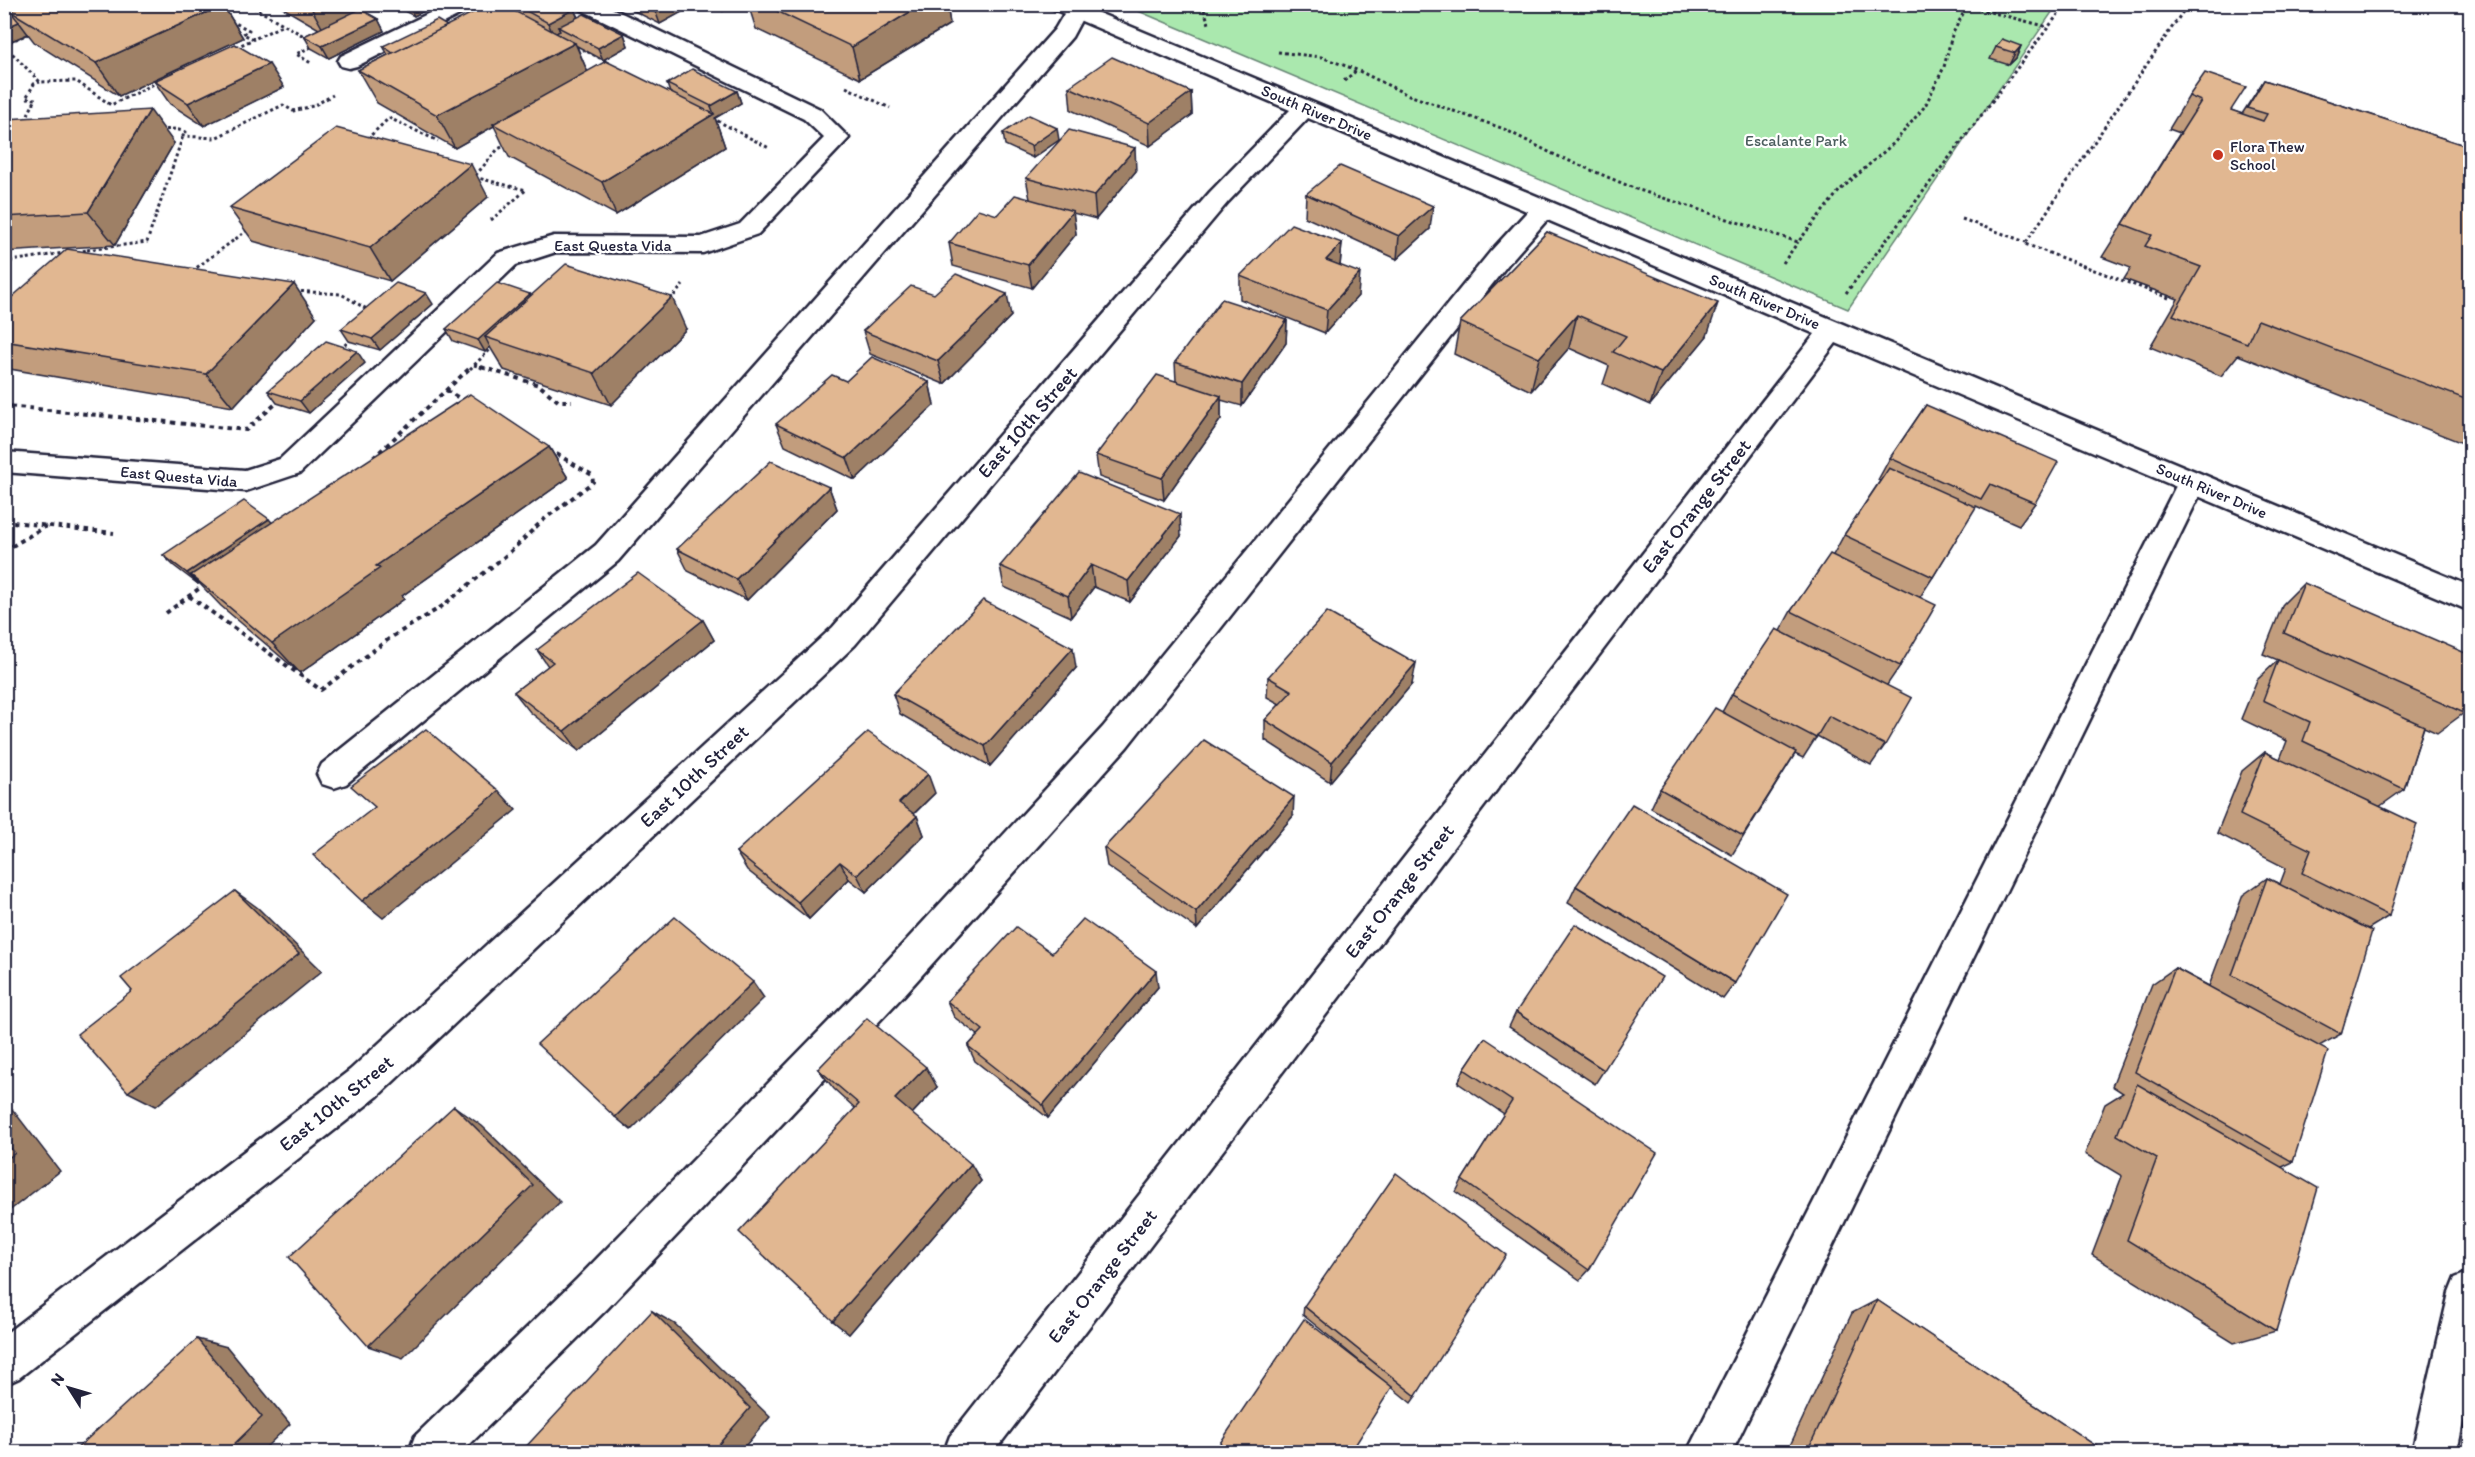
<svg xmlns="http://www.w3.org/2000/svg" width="2475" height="1457" font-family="Itim,sans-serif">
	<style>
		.green { fill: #aae8ae; stroke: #668574; stroke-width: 1.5 }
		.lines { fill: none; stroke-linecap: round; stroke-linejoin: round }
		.service-casing { stroke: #22223b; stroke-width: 5 }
		.minor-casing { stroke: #22223b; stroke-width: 5 }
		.path-far1 { stroke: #22223b; stroke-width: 3; stroke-dasharray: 3 3; stroke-linecap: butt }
		.path { stroke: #22223b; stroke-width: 4; stroke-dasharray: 4.5 4.5; stroke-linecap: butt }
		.service { fill: #fff; fill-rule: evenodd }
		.minor { fill: #fff; fill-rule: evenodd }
		.wall { fill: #c29d7d; stroke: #22223b; stroke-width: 1.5 }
		.shaded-wall { fill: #9e8066; stroke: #22223b; stroke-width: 1.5 }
		.building { fill: #e1b791; stroke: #22223b; stroke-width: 1.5 }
		.poi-dot { fill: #c8321e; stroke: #fff; stroke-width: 2 }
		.labels { text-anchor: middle; stroke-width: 4.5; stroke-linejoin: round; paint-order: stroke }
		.far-street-label { font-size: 16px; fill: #22223b; stroke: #fff }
		.far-park-label { font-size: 16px; fill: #4b5d5e; stroke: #fff }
		.far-poi-label { font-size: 16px; fill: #22223b; stroke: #fff; text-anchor: start }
		.street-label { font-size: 20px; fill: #22223b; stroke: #fff }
	</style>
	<rect width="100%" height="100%" fill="#fff"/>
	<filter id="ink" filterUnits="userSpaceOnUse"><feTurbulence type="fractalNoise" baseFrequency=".0167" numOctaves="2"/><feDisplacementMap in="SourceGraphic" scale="12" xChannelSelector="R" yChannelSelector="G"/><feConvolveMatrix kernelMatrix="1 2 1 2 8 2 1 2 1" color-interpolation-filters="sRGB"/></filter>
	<g filter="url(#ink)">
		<path class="green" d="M1124 5H2057L1848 309Z"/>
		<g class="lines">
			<g class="service-casing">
				<g id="service">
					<path d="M448 4H476L473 8 357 66 349 68 341 66 338 61 341 56Z"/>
					<path d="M575 4H603L820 109 849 138 758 234 703 253 556 252 516 265 300 473 246 491 4 472V452L245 470 280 459 498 253 554 236 701 237 740 224 824 138 804 119 578 8Z"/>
					<path d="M1075 5 1082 7 1086 11 1072 37 618 561 346 784 334 788 322 784 317 774 322 764 596 545 1055 29 1068 7Z"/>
					<path d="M1544 201 1553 203 1556 208 1553 213 1509 263 1127 747 904 995 607 1309 462 1452H409L415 1436 577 1279 878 971 1103 727 1491 251 1535 203Z"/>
					<path d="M2192 472 2202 475 2206 482 1732 1452H1687L2178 482 2182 475Z"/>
				</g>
			</g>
			<g class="minor-casing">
				<g id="minor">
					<path d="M1048 4H1077L2470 586V611L1836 343 994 1452H944L950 1436 1815 334 1308 118 1228 202 855 645 378 1096 19 1378 4 1385V1335L350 1070 833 627 1210 192 1290 110 1051 8Z"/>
					<path d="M2470 1272V1388L2457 1452H2412L2449 1293 2455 1278Z"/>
				</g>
			</g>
			<g class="path-far1">
				<path d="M248 4 309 39"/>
				<path d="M1202 4 1209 24"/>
				<path d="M1967 6 2048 27"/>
				<path d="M231 21 249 30 243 34 254 39 283 25"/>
				<path d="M4 44 31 33"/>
				<path d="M4 45 40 82 76 81 111 105 158 82"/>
				<path d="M236 47 254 39"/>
				<path d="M311 47 296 54 311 63"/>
				<path d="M582 49 608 62"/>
				<path d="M1278 52 1321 57 1357 70 1406 94 1504 129 1553 154 1636 189 1798 242 1840 190 1894 143 1925 106 1944 67 1952 35 1967 6 1961 4"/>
				<path d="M1344 81 1357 70"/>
				<path d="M846 87 890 108"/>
				<path d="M712 118 769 148"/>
				<path d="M25 120 36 99 26 98 34 84 40 82"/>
				<path d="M160 130 175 129 186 132 183 136 215 138 283 105 293 111 313 106 333 95"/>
				<path d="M367 139 389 118 438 141"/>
				<path d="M1962 219 2026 242"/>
				<path d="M491 220 526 190 474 177 498 149 507 145"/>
				<path d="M87 250 147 242 183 136"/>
				<path d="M77 252 87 250 85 257"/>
				<path d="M4 262 64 253"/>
				<path d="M1783 263 1798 242"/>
				<path d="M192 271 249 229"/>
				<path d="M295 291 341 294 370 311"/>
				<path d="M1846 293 2066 4"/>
				<path d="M2169 298 2025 244 2188 4"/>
				<path d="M670 300 683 285"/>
				<path d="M340 349 353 338"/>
				<path d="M474 365 486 369"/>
				<path d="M470 369 495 345"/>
			</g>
			<g class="path">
				<path d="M481 367 539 385 558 401H572"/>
				<path d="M446 390 464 401"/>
				<path d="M4 401 8 406 246 430 280 400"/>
				<path d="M373 458 471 367"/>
				<path d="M4 521 114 533"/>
				<path d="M4 551 46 526"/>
				<path d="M189 596 321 690 390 638 441 607 509 553 542 521 593 482 592 475 548 449"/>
				<path d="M166 613 204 585"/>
			</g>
			<use href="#service" class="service"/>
			<use href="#minor" class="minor"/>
		</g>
		<g class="wall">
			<path d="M276 4H380L365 12 378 19 384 31 329 58 311 48 304 36 319 29Z"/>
			<path d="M395 4H438L414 16 396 7Z"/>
			<path d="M511 4H565L574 9 578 17 624 34 628 46 603 60 577 46 587 71 670 93 667 84 737 91 741 103 715 118 725 147 616 215 509 157 494 126 455 148 377 103 358 70 388 55 383 46 447 26 514 11Z"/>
			<path d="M620 4H679L682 12 660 24Z"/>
			<path d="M709 4H735L723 11Z"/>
			<path d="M748 4H947L950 24 860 79 756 29Z"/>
			<path d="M223 5 243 38 119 96 35 43 28 34 4 44V12Z"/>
			<path d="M2021 46 2016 58 2009 65 1990 59 1996 47Z"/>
			<path d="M2264 80 2470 147V446L2238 355 2221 376 2150 347 2178 299 2124 279 2131 268 2102 257 2180 133 2169 129 2189 96 2242 114Z"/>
			<path d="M154 81 284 87 204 126 170 104Z"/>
			<path d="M1069 87 1191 92 1192 115 1150 146 1071 110Z"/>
			<path d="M4 121 174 143 115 245 4 252Z"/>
			<path d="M1003 133 1059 140 1033 158 1005 145Z"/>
			<path d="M1136 171 1096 219 1073 213 1076 234 1032 288 953 266 949 243 997 215 1030 199 1026 178Z"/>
			<path d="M1306 194 1430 229 1397 259 1305 217Z"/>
			<path d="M488 197 390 281 253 241 229 208Z"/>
			<path d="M1547 232 1707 336 1650 405 1603 384 1609 366 1569 348 1531 391 1454 354 1460 322Z"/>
			<path d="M1342 243 1340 266 1358 296 1325 333 1240 299V276Z"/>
			<path d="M530 294 531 296 686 329 611 405 504 370 490 347 485 352 453 341 446 329Z"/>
			<path d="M934 294 1011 316 944 384 870 354 863 331Z"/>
			<path d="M4 304 316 317 233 407 4 368Z"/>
			<path d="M433 304 380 350 349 341 341 329Z"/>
			<path d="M1287 320 1286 343 1242 406 1221 400V419L1164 500 1099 477 1096 455 1176 381 1175 362Z"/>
			<path d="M365 363 309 413 277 403 268 391Z"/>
			<path d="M846 381 929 382 934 405 855 480 785 446 776 424Z"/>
			<path d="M1926 405 2035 503 2019 525 1976 506 1975 507 1933 577 1920 597 1900 666 1887 685 1885 745 1871 765 1817 736 1803 758 1795 754 1732 855 1651 808 1660 789 1722 712 1732 694 1780 631 1791 611 1833 555 1844 535 1880 481 1878 480 1890 458Z"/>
			<path d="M549 447 568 478 402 596 404 599 300 673 221 606 199 583 198 584 174 566 163 555 272 523Z"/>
			<path d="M829 487 837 509 747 600 688 571 677 549Z"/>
			<path d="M1181 536 1130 602 1094 587 1071 617 1004 587 1000 566Z"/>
			<path d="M2304 583 2464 713 2437 733 2424 727 2404 789 2379 807 2389 916 2368 929 2341 1034 2319 1046 2293 1162 2282 1167 2276 1331 2234 1343 2092 1255 2122 1176 2085 1154 2105 1104 2123 1093 2112 1086 2152 984 2175 968 2209 986 2243 895 2267 878 2280 884 2286 868 2217 833 2242 771 2265 752 2280 759 2287 741 2241 719 2257 680 2278 660 2263 654 2283 604Z"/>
			<path d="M703 620 714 640 579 751 530 712 514 692 548 666 537 650Z"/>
			<path d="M1076 668 990 766 900 714 893 694Z"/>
			<path d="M1268 677 1412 684 1330 782 1265 740V720L1280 704 1267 697Z"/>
			<path d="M935 793 914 814 917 816 924 835 866 892 849 879 809 919 747 870 736 852Z"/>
			<path d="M1293 816 1197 929 1107 866 1104 848Z"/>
			<path d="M1576 886 1735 983 1723 999 1568 903Z"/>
			<path d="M1052 953 1158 987 1048 1118 975 1061 968 1046 978 1035 954 1017 947 1001Z"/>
			<path d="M1516 1012 1604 1070 1595 1084 1509 1027Z"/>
			<path d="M1485 1038 1589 1270 1580 1280 1456 1192 1462 1180 1504 1114 1458 1083 1464 1069Z"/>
			<path d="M818 1069 937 1087 912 1114 981 1181 849 1334 833 1321 855 1108 834 1089Z"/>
			<path d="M1877 1300 2105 1452H1787L1852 1313Z"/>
			<path d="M1304 1306 1416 1396 1411 1403 1303 1315Z"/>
		</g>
		<g class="shaded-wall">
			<path d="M309 4H380L324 31Z"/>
			<path d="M408 4H438L414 16Z"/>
			<path d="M671 4H679L682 12 660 24 656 13Z"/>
			<path d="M721 4H735L723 11Z"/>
			<path d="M923 4H947L950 24 860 79 852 47Z"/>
			<path d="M223 5 243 38 119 96 96 63Z"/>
			<path d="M574 9 579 21 558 27 560 31 553 34 548 23Z"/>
			<path d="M378 19 384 31 329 58 322 46Z"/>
			<path d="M19 22 28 34 4 44V28Z"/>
			<path d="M624 34 628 46 603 60 598 48Z"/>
			<path d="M575 43 589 75 493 124 494 126 455 148 437 115Z"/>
			<path d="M2021 46 2016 58 2009 65 2015 53Z"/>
			<path d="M269 64 284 87 204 126 188 103Z"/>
			<path d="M737 91 741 103 715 118 725 147 616 215 602 182 714 114 711 106Z"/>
			<path d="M1191 92 1192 115 1150 146 1149 123Z"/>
			<path d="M150 110 174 143 115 245 88 212Z"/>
			<path d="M1057 128 1059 140 1033 158 1031 146Z"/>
			<path d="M1135 148 1136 171 1096 219 1094 196Z"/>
			<path d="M471 164 488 197 390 281 370 248Z"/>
			<path d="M1433 206 1430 229 1397 259 1399 236Z"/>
			<path d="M1073 211 1076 234 1032 288 1028 265Z"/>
			<path d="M1342 243 1340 266 1326 260Z"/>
			<path d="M1360 273 1358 296 1325 333 1327 310Z"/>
			<path d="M294 284 316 317 233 407 206 374Z"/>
			<path d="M426 293 433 304 380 350 372 339Z"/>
			<path d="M530 294 536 305 485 337 490 347 485 352 478 340Z"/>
			<path d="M1007 294 1011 316 944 384 938 361Z"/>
			<path d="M672 297 686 329 611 405 594 373Z"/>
			<path d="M1718 303 1707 336 1650 405 1661 373Z"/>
			<path d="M1577 315 1569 348 1531 391 1539 358Z"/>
			<path d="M1287 320 1286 343 1242 406V384Z"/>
			<path d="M357 351 365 363 309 413 300 401Z"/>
			<path d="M929 382 934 405 855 480 847 458Z"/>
			<path d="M1221 396V419L1164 500 1162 478Z"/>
			<path d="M549 447 568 478 402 596 404 599 300 673 272 643 376 566Z"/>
			<path d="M829 487 837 509 747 600 736 579Z"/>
			<path d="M1180 514 1181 536 1130 602 1128 581Z"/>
			<path d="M269 519 279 530 191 575 199 583 198 584 187 573Z"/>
			<path d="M1091 565 1094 587 1071 617 1068 596Z"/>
			<path d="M703 620 714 640 579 751 564 731Z"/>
			<path d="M1073 648 1076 668 990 766 985 746Z"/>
			<path d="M1416 663 1412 684 1330 782 1332 762Z"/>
			<path d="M928 774 935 793 906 821 899 803Z"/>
			<path d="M499 791 516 810 383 918 362 901Z"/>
			<path d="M1294 797 1293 816 1197 929 1196 912Z"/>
			<path d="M917 816 924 835 866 892 857 875Z"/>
			<path d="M840 862 849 879 809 919 798 902Z"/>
			<path d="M235 891 258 908 322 971 156 1106 128 1092Z"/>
			<path d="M1156 971 1158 987 1048 1118 1043 1105Z"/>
			<path d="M753 982 764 998 631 1130 615 1117Z"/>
			<path d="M926 1067 937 1087 907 1119 895 1099Z"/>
			<path d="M4 1106 13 1110 60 1171 4 1215Z"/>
			<path d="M454 1106 482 1126 560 1202 403 1358 368 1346Z"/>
			<path d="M971 1164 981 1181 849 1334 833 1321Z"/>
			<path d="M652 1311 675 1324 770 1417 740 1452H712Z"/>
			<path d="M197 1339 227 1347 290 1424 261 1452H226Z"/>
		</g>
		<g class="building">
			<path d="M22 4H25L10 11 19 22 4 28V12Z"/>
			<path d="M25 4H222L223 5 96 63 10 11Z"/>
			<path d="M490 4H501L575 43 437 115 358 70Z"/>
			<path d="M514 4H565L574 9 548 23Z"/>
			<path d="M639 4H671L656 13Z"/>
			<path d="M762 4H923L852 47Z"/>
			<path d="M360 9 378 19 322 46 304 36Z"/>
			<path d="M584 14 624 34 598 48 558 27Z"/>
			<path d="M437 20 447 26 393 53 383 46Z"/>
			<path d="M2002 39 2021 46 2015 53 1996 47Z"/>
			<path d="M235 44 269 64 188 103 154 81Z"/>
			<path d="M1112 57 1191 92 1149 123 1069 87Z"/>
			<path d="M606 61 714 114 602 182 493 124Z"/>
			<path d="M692 69 737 91 711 106 667 84Z"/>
			<path d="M2205 73 2246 87 2231 110 2263 121 2267 114 2247 108 2264 80 2470 147V401L2258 320 2247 343 2173 315 2201 267 2145 246 2152 235 2123 224 2201 101 2189 96Z"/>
			<path d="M150 110 88 212 4 217V121L6 119Z"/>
			<path d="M1029 115 1057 128 1031 146 1003 133Z"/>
			<path d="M336 128 471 164 370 248 229 208Z"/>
			<path d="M1069 130 1135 148 1094 196 1026 178Z"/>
			<path d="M1340 166 1433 206 1399 236 1306 194Z"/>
			<path d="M1015 195 1073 211 1028 265 949 243 978 209 997 215Z"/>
			<path d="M1291 224 1342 243 1326 260 1360 273 1327 310 1240 276Z"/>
			<path d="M1547 232 1718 303 1661 373 1613 352 1626 336 1577 315 1539 358 1460 322Z"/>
			<path d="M67 249 294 284 206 374 4 341V304Z"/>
			<path d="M566 264 672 297 594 373 485 337Z"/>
			<path d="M956 274 1007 294 938 361 863 331 911 286 934 294Z"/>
			<path d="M396 283 426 293 372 339 341 329Z"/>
			<path d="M497 283 530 294 478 340 446 329Z"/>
			<path d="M1222 299 1287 320 1242 384 1175 362Z"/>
			<path d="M326 341 357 351 300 401 268 391Z"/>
			<path d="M872 357 929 382 847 458 776 424 832 375 846 381Z"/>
			<path d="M1157 375 1221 396 1162 478 1096 455Z"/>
			<path d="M470 394 549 447 376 566 380 568 272 643 191 575Z"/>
			<path d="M1926 405 2058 462 2035 503 1990 484 1981 499 1890 458Z"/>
			<path d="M771 461 829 487 736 579 677 549Z"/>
			<path d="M1889 468 1976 507 1933 577 1844 535Z"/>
			<path d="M1079 473 1180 514 1128 581 1091 565 1068 596 1000 566Z"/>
			<path d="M244 501 269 519 187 573 163 555Z"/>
			<path d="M1830 554 1936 605 1900 666 1791 611Z"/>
			<path d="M638 573 703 620 564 731 514 692 553 662 537 650Z"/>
			<path d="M2304 583 2470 655V691L2464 713 2284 633Z"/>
			<path d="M983 600 1073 648 985 746 893 694Z"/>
			<path d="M1327 612 1416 663 1332 762 1265 720 1292 691 1268 677Z"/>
			<path d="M1776 629 1912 698 1885 745 1829 716 1816 738 1732 694Z"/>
			<path d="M2278 660 2424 726 2404 789 2303 741 2310 722 2263 700Z"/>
			<path d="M1715 708 1796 752 1743 836 1660 789Z"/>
			<path d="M426 729 499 791 362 901 313 855 375 807 351 786Z"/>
			<path d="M868 732 928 774 899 803 917 816 857 875 840 862 798 902 736 852Z"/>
			<path d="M1204 740 1294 797 1196 912 1104 848Z"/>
			<path d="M2265 752 2417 824 2389 916 2302 873 2311 850 2240 815Z"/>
			<path d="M1632 804 1787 894 1735 983 1576 886Z"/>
			<path d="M2267 878 2372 931 2341 1034 2232 975Z"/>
			<path d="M235 891 299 954 128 1092 77 1034 132 991 121 978Z"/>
			<path d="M675 917 753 982 615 1117 537 1044Z"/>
			<path d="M1083 919 1156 971 1043 1105 968 1046 983 1030 947 1001 1016 927 1052 953Z"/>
			<path d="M1575 924 1662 977 1604 1070 1516 1012Z"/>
			<path d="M2175 968 2328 1051 2293 1162 2135 1072Z"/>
			<path d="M867 1018 926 1067 895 1099 971 1164 833 1321 739 1232 859 1104 818 1069Z"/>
			<path d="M1485 1038 1657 1153 1589 1270 1462 1180 1512 1101 1464 1069Z"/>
			<path d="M2137 1084 2318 1188 2276 1331 2127 1240 2157 1158 2117 1135Z"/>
			<path d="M454 1106 533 1185 368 1346 289 1257Z"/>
			<path d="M4 1140 15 1153 4 1161Z"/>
			<path d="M1396 1173 1506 1255 1416 1396 1304 1306Z"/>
			<path d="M1877 1300 2105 1452H1807Z"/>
			<path d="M652 1311 750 1408 712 1452H521Z"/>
			<path d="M1304 1319 1392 1387 1351 1452H1214Z"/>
			<path d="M197 1339 262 1417 226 1452H73Z"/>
		</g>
	</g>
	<circle class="poi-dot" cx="2218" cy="155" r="6"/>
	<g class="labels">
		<g class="far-street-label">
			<text transform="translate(1317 112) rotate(23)" y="6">South River Drive</text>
			<text x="613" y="251">East Questa Vida</text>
			<text transform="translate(1765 301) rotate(23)" y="6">South River Drive</text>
			<text transform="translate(179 476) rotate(5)" y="6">East Questa Vida</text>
			<text transform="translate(2212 490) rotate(23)" y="6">South River Drive</text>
		</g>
		<g class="far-park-label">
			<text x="1796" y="146">Escalante Park</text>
		</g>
		<g class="far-poi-label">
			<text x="2230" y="152">Flora Thew<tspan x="2230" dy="18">School</tspan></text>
		</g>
		<g class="street-label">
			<text transform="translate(1027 422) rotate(-49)" y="7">East 10th Street</text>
			<text transform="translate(1696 506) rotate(-52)" y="7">East Orange Street</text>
			<text transform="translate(694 776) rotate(-43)" y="7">East 10th Street</text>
			<text transform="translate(1399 891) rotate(-52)" y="7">East Orange Street</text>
			<text transform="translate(336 1103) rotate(-39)" y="7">East 10th Street</text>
			<text transform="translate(1102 1276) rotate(-52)" y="7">East Orange Street</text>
		</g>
	</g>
	<rect width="2475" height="1457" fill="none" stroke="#fff" stroke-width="24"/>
	<rect x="12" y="12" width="2451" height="1433" fill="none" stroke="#22223b" stroke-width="2" filter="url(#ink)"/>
	<g transform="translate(69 1388) rotate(307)" stroke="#ffffff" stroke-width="4.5" paint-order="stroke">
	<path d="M0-4.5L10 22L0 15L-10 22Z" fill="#22223b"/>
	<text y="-9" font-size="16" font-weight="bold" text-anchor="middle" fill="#22223b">N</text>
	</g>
</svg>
